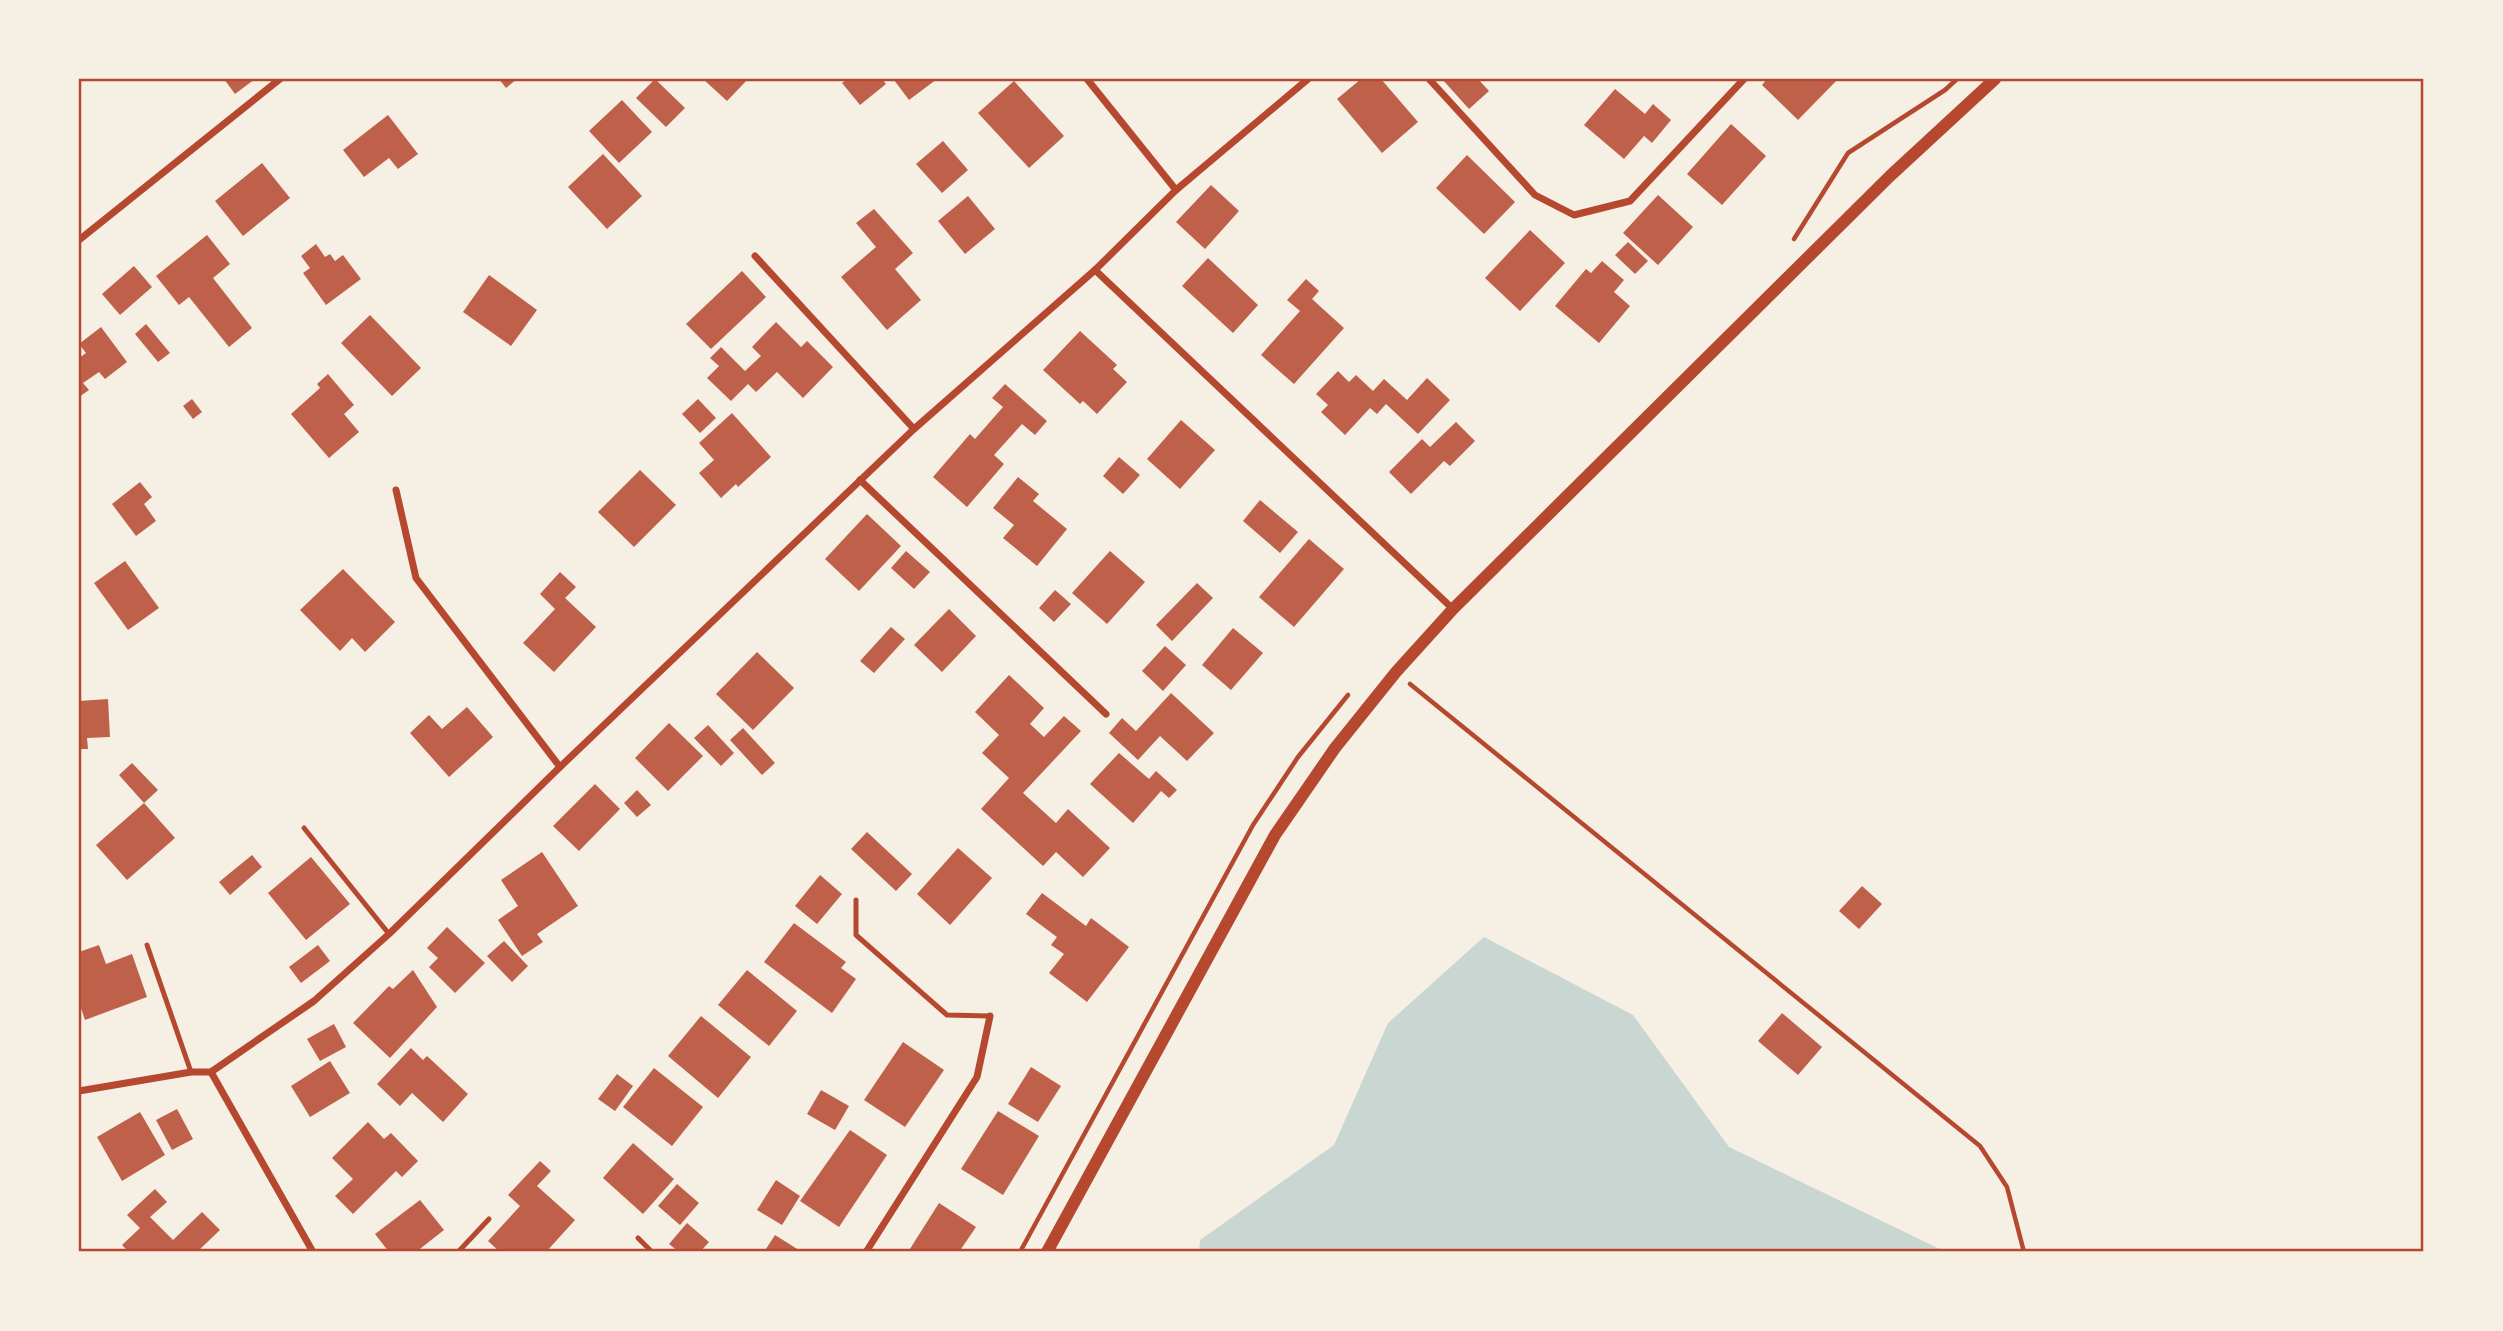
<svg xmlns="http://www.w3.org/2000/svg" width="2503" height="1331" font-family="'Fira Sans Condensed',sans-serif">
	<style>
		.water { fill: #c9d6d2 }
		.building { fill: #bf614a }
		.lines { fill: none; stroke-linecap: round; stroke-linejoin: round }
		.path { stroke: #b5482f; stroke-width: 4.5 }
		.service { stroke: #b5482f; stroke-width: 5 }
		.minor { stroke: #b5482f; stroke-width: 7 }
		.tertiary { stroke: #b5482f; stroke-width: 12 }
		.neatline { fill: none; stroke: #b5482f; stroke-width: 2.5 }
	</style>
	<rect width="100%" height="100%" fill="#f6efe4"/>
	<path class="water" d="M1484 937 1633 1015 1729 1147 1946 1252H1199L1200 1240 1334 1145 1388 1023Z"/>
	<g class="building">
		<path d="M224 79H255L235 94Z"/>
		<path d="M499 79H517L506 88Z"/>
		<path d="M655 79 685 108 666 127 636 98Z"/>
		<path d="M703 79H748L727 101Z"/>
		<path d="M847 79H882L886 84 860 105 842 83Z"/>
		<path d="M895 79H937L909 100 894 80Z"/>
		<path d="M1361 79H1381L1418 122 1382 153 1337 99Z"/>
		<path d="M1442 79H1478L1489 91 1469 109Z"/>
		<path d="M1767 79H1838L1798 120 1762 85Z"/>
		<path d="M1014 81 1064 136 1029 168 978 113Z"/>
		<path d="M1615 89 1645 114 1653 104 1671 120 1652 143 1644 136 1624 159 1584 125Z"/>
		<path d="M622 100 652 132 619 163 589 131Z"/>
		<path d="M388 115 418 154 398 169 389 158 364 177 343 150Z"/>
		<path d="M1731 124 1766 156 1722 205 1687 174Z"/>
		<path d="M943 141 968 170 942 193 916 164Z"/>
		<path d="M603 154 642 196 607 229 568 187Z"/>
		<path d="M1467 155 1515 202 1484 234 1436 188Z"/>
		<path d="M262 163 290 198 243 236 215 201Z"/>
		<path d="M1211 185 1239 211 1205 249 1176 222Z"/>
		<path d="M1658 195 1693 227 1658 265 1623 233Z"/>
		<path d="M968 196 995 229 965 254 938 221Z"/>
		<path d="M874 209 913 253 895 269 921 300 887 330 841 277 876 247 856 223Z"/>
		<path d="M1530 230 1565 263 1520 311 1485 278Z"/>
		<path d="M207 235 230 264 213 278 252 328 229 347 189 297 179 305 156 276Z"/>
		<path d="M1628 242 1648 261 1635 274 1615 255Z"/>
		<path d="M316 244 325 257 330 254 335 261 343 255 361 279 326 305 303 273 310 268 301 256Z"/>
		<path d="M1208 258 1258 305 1233 333 1182 286Z"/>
		<path d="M1602 261 1624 280 1614 292 1630 306 1599 343 1555 306 1586 269 1591 273Z"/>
		<path d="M134 266 152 287 120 315 102 294Z"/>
		<path d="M742 271 766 297 711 349 686 324Z"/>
		<path d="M489 275 537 310 511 346 463 312Z"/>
		<path d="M1306 279 1319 291 1312 299 1344 328 1294 384 1261 355 1300 311 1287 300Z"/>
		<path d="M370 315 421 368 392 396 341 343Z"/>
		<path d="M776 322 801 347 807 341 833 367 803 398 777 372 756 392 748 384 731 401 707 378 719 366 710 358 721 347 745 371 761 356 752 347Z"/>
		<path d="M146 324 170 353 158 362 135 334Z"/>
		<path d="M101 327 127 362 105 379 99 372 83 383 89 390 79 397V358L86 353 79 344Z"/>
		<path d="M1080 331 1117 365 1113 369 1127 382 1097 414 1083 401 1080 404 1043 370Z"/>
		<path d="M1338 371 1349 382 1356 375 1373 391 1384 379 1407 400 1427 378 1450 400 1418 434 1386 404 1377 414 1370 408 1345 435 1321 412 1328 405 1316 394Z"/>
		<path d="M328 374 354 405 344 414 359 432 329 458 291 414 320 388 317 384Z"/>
		<path d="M1005 384 1047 421 1035 435 1022 424 994 455 1004 464 967 507 933 477 970 434 975 439 1003 407 992 398Z"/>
		<path d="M192 399 202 412 193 419 183 406Z"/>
		<path d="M698 399 716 418 700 433 682 414Z"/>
		<path d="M732 413 771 457 738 487 736 484 721 498 699 473 714 460 699 443Z"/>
		<path d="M1181 420 1215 450 1180 489 1147 459Z"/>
		<path d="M1456 422 1475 441 1450 466 1444 461 1411 494 1389 472 1422 439 1430 447Z"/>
		<path d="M1119 457 1140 475 1123 494 1103 476Z"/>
		<path d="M640 470 676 505 634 547 598 512Z"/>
		<path d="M1018 477 1039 494 1033 501 1067 529 1037 566 1003 538 1014 525 993 508Z"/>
		<path d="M140 482 152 497 144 504 156 521 136 536 112 504Z"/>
		<path d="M1260 500 1298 532 1280 553 1243 521Z"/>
		<path d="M867 514 901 546 859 591 825 559Z"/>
		<path d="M1309 539 1344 569 1294 627 1259 597Z"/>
		<path d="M906 551 930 572 914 589 891 568Z"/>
		<path d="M1110 551 1145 582 1107 624 1072 593Z"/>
		<path d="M125 561 159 608 128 630 94 583Z"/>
		<path d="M343 569 395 622 365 652 352 638 340 651 300 610Z"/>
		<path d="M560 572 576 587 565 598 596 627 554 672 523 643 555 609 540 594Z"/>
		<path d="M1197 583 1213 598 1172 641 1156 625Z"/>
		<path d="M1055 590 1071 604 1054 622 1039 608Z"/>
		<path d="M949 609 976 636 942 672 914 645Z"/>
		<path d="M891 627 905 639 874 673 860 661Z"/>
		<path d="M1233 628 1263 653 1231 690 1202 665Z"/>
		<path d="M1165 646 1186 665 1163 691 1142 671Z"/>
		<path d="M757 652 794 688 753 730 716 694Z"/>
		<path d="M1009 675 1044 708 1030 724 1044 737 1064 716 1081 731 1023 793 1056 823 1068 809 1110 848 1083 877 1056 852 1043 866 981 809 1009 778 982 753 999 735 975 712Z"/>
		<path d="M1171 693 1214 733 1187 761 1160 736 1138 760 1109 733 1122 718 1136 731Z"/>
		<path d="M108 699 110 737 87 738 88 749H79V701Z"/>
		<path d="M467 707 493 737 449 777 410 733 429 715 442 729Z"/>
		<path d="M669 723 703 756 668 791 635 758Z"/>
		<path d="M708 725 734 753 721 766 694 738Z"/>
		<path d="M743 728 775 763 762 775 730 740Z"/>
		<path d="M1119 753 1149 779 1156 771 1177 790 1169 798 1161 791 1133 823 1090 784Z"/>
		<path d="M132 763 158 790 144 803 119 775Z"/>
		<path d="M595 784 620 809 579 851 553 826Z"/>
		<path d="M637 790 651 805 637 817 624 803Z"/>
		<path d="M144 803 175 838 127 880 96 845Z"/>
		<path d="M867 832 912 874 896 891 851 849Z"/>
		<path d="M958 848 992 878 950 925 917 894Z"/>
		<path d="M542 852 578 906 537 934 543 942 522 956 498 920 518 906 501 880Z"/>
		<path d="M252 855 262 867 230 895 219 882Z"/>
		<path d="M311 857 350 904 306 940 268 893Z"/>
		<path d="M820 875 842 894 817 924 795 906Z"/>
		<path d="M1862 886 1882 904 1859 929 1839 911Z"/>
		<path d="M1042 893 1086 926 1091 918 1129 947 1087 1002 1049 973 1064 954 1051 945 1057 937 1026 914Z"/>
		<path d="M794 923 846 962 841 968 856 979 832 1013 764 962Z"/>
		<path d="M447 927 485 963 455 993 429 967 438 958 427 948Z"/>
		<path d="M504 941 528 966 512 982 487 956Z"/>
		<path d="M99 945 106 964 132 954 147 997 85 1020 79 1002V952Z"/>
		<path d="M318 945 330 961 301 983 289 967Z"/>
		<path d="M413 970 437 1007 390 1058 353 1023 389 986 393 989Z"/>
		<path d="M747 970 797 1011 769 1046 718 1005Z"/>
		<path d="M1782 1013 1822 1047 1798 1075 1758 1041Z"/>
		<path d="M701 1016 751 1057 718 1098 668 1056Z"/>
		<path d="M334 1024 346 1047 320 1061 307 1039Z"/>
		<path d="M903 1042 944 1070 905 1127 864 1100Z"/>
		<path d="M411 1048 423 1060 427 1056 468 1094 443 1122 412 1093 400 1106 377 1084Z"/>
		<path d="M330 1061 350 1093 310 1117 291 1086Z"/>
		<path d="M1031 1067 1061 1086 1038 1122 1008 1104Z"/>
		<path d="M654 1068 703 1107 672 1146 623 1107Z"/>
		<path d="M617 1074 633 1086 615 1111 598 1099Z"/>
		<path d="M821 1090 849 1106 835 1130 807 1114Z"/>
		<path d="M177 1109 193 1139 172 1150 156 1120Z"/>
		<path d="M998 1111 1039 1136 1003 1195 961 1169Z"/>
		<path d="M140 1112 165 1155 122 1181 97 1137Z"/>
		<path d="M368 1122 384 1139 391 1133 418 1161 402 1177 396 1171 353 1214 335 1196 353 1179 332 1158Z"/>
		<path d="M850 1130 887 1155 839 1227 800 1201Z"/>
		<path d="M633 1143 674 1179 643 1214 603 1178Z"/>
		<path d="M540 1161 551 1171 537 1186 575 1220 546 1252H500L488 1241 520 1206 508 1195Z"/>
		<path d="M776 1180 800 1196 782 1225 757 1210Z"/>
		<path d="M677 1184 699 1203 680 1225 658 1206Z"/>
		<path d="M155 1189 167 1202 150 1217 173 1240 202 1212 220 1230 197 1252H129L122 1245 140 1228 127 1215Z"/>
		<path d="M420 1200 444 1230 416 1252H389L375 1234Z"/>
		<path d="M939 1203 976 1227 959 1252H908Z"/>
		<path d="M687 1223 709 1242 700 1252H679L669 1244Z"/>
		<path d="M775 1235 802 1252H764Z"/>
	</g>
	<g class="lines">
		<g class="path">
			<path d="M1794 239 1848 153 1945 90 1957 79"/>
			<path d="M1410 684 1980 1146 2007 1187 2024 1252"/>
			<path d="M1020 1252 1253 825 1298 757 1348 695"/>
		</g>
		<g class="service">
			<path d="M304 828 389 934"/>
			<path d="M856 900V935L947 1015 990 1016"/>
			<path d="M147 945 191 1072"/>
			<path d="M638 1238 652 1252"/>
			<path d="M458 1252 489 1219"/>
		</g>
		<g class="minor">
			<path d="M1087 79 1176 190"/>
			<path d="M1429 79 1535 195 1574 215 1630 201 1744 79"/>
			<path d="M79 240 280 79"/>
			<path d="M755 256 914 429"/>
			<path d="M1095 270 1453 609"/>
			<path d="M860 480 1106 714"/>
			<path d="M396 490 416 578 560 767"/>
			<path d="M211 1072 313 1252"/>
			<path d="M79 1091 191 1072H211L314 1001 389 934 560 767 914 429 1095 270 1176 190 1308 79"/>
			<path d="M866 1252 977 1077 990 1016"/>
		</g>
		<path class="tertiary" d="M1047 1252 1275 835 1335 748 1396 672 1453 609 1890 176 1995 79"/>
	</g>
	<rect width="2503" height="1331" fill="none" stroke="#f6efe4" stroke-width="161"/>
	<rect x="80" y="80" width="2342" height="1170" class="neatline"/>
</svg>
